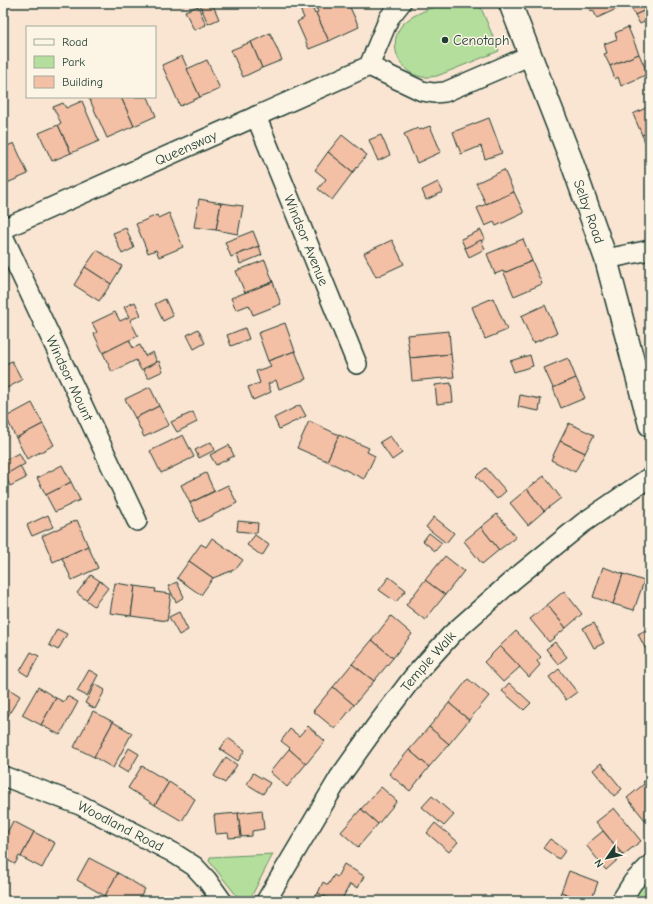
<svg xmlns="http://www.w3.org/2000/svg" width="653" height="904" font-family="'Comic Neue',sans-serif">
	<style>
		.green { fill: #b3de9b; stroke: #698e68 }
		.building { fill: #f3bfa5; stroke: #1f3d34 }
		.lines { fill: none; stroke-linecap: round; stroke-linejoin: round }
		.street-casing { stroke: #1f3d34; stroke-width: 22 }
		.secondary-casing { stroke: #1f3d34; stroke-width: 25 }
		.street { stroke: #fcf5e5; stroke-width: 19 }
		.secondary { stroke: #fcf5e5; stroke-width: 22 }
		.poi-dot { fill: #1f3d34; stroke: #fcf5e5; stroke-width: 1.5 }
		.labels { text-anchor: middle; stroke-width: 3; stroke-linejoin: round; paint-order: stroke }
		.poi-label { font-size: 14px; fill: #1f3d34; stroke: #fcf5e5; text-anchor: start }
		.street-label { font-size: 14px; fill: #1f3d34; stroke: #fcf5e5 }
	</style>
	<rect width="100%" height="100%" fill="#f9e5d2"/>
	<filter id="ink" filterUnits="userSpaceOnUse"><feTurbulence type="fractalNoise" baseFrequency=".025" numOctaves="2"/><feDisplacementMap in="SourceGraphic" scale="8" xChannelSelector="R" yChannelSelector="G"/><feConvolveMatrix kernelMatrix="1 2 1 2 8 2 1 2 1" color-interpolation-filters="sRGB"/></filter>
	<g filter="url(#ink)">
		<g class="green">
			<path d="M443 3H479L499 51 437 76C430 77 424 78 418 76 397 70 388 42 402 25 412 14 430 9 443 3Z"/>
			<path d="M273 854 249 901H241L209 861 210 857Z"/>
			<path d="M650 874V901H630Z"/>
		</g>
		<g class="building">
			<path d="M204 3H212L219 19 208 24 200 5Z"/>
			<path d="M310 3 315 14 316 13 329 41 309 49 297 22 304 18 299 7Z"/>
			<path d="M314 3H327L329 7 339 3H348L359 27 329 41 316 13 318 12Z"/>
			<path d="M587 3H622L623 6 597 18 593 10 590 11Z"/>
			<path d="M634 3H650V8L635 15 630 5Z"/>
			<path d="M198 6 206 25 194 30 185 11Z"/>
			<path d="M650 8V19L640 24 635 15Z"/>
			<path d="M628 27 639 54 610 66 604 54 607 53 604 44 617 39 615 33Z"/>
			<path d="M270 33 282 60 262 68 251 42Z"/>
			<path d="M251 42 262 68 243 77 231 50Z"/>
			<path d="M639 54 648 74 621 86 618 77 615 79 610 66Z"/>
			<path d="M182 56 200 97 180 106 162 65Z"/>
			<path d="M207 60 220 89 200 97 187 69Z"/>
			<path d="M92 97H121L134 126 107 138 89 98Z"/>
			<path d="M121 97H148L156 116 134 126Z"/>
			<path d="M82 101 99 141 71 153 58 125 61 123 53 107 63 103 66 108Z"/>
			<path d="M650 101V132L642 135 633 114 650 106 648 102Z"/>
			<path d="M489 118 502 153 485 159 481 146 461 154 453 132Z"/>
			<path d="M58 125 71 153 52 161 39 133Z"/>
			<path d="M430 126 441 152 417 163 404 134 418 128 419 130Z"/>
			<path d="M650 132V153L642 135Z"/>
			<path d="M342 135 367 155 353 172 328 152Z"/>
			<path d="M381 135 390 155 378 161 369 140Z"/>
			<path d="M14 143 28 174 7 183 3 175V148Z"/>
			<path d="M328 152 353 172 332 200 318 189 326 179 315 170Z"/>
			<path d="M504 170 514 192 486 204 476 183Z"/>
			<path d="M438 182 443 192 426 200 422 190Z"/>
			<path d="M514 192 524 213 496 226 494 222 485 226 477 208Z"/>
			<path d="M199 199 221 203 216 230 194 227Z"/>
			<path d="M221 203 243 206 238 234 216 230Z"/>
			<path d="M169 213 183 247 159 257 156 250 148 253 136 224 157 215 158 218Z"/>
			<path d="M126 228 134 248 122 254 113 233Z"/>
			<path d="M481 230 485 239 465 248 461 239Z"/>
			<path d="M253 231 259 246 231 257 225 242Z"/>
			<path d="M523 239 532 261 504 273 503 271 495 274 487 254Z"/>
			<path d="M392 240 404 264 376 277 364 253Z"/>
			<path d="M481 240 485 249 469 257 465 248Z"/>
			<path d="M259 246 262 255 240 264 237 255Z"/>
			<path d="M97 250 122 266 111 284 85 267Z"/>
			<path d="M265 260 273 282 245 293 236 271Z"/>
			<path d="M532 261 542 284 514 296 504 273Z"/>
			<path d="M85 267 111 284 99 301 74 285Z"/>
			<path d="M273 282 281 304 253 315 249 305 236 310 231 298Z"/>
			<path d="M493 298 507 330 485 339 472 307Z"/>
			<path d="M165 299 173 316 163 321 155 304Z"/>
			<path d="M135 302 141 315 130 320 138 336 103 353 94 334 97 332 92 323 115 312 120 321 129 317 124 307Z"/>
			<path d="M545 305 557 333 533 343 521 316Z"/>
			<path d="M285 323 295 351 268 361 258 333Z"/>
			<path d="M245 328 249 339 231 346 227 335Z"/>
			<path d="M198 329 205 343 194 349 187 335Z"/>
			<path d="M449 331 451 354 410 358 407 335Z"/>
			<path d="M129 340 133 348 140 345 145 356 153 352 157 362 141 370 136 360 112 372 103 353Z"/>
			<path d="M295 351 306 379 279 389 276 380 268 384 271 392 253 400 248 387 260 383 256 371 271 366 268 361Z"/>
			<path d="M451 354 454 377 412 381 410 358Z"/>
			<path d="M530 355 533 366 514 372 510 361Z"/>
			<path d="M568 358 576 378 553 388 544 368Z"/>
			<path d="M12 361 22 380 3 390V365Z"/>
			<path d="M159 361 163 371 148 378 143 369Z"/>
			<path d="M576 378 585 398 561 408 553 388Z"/>
			<path d="M451 383 453 402 437 404 435 385Z"/>
			<path d="M150 387 159 406 135 418 125 399Z"/>
			<path d="M520 395 541 399 539 411 518 407Z"/>
			<path d="M32 403 43 424 16 438 6 417Z"/>
			<path d="M300 405 306 416 279 429 274 418Z"/>
			<path d="M159 406 169 425 144 437 135 418Z"/>
			<path d="M193 412 197 422 177 432 171 422Z"/>
			<path d="M309 421 339 435 327 461 297 448Z"/>
			<path d="M569 423 594 435 585 453 560 441Z"/>
			<path d="M43 424 54 445 27 459 16 438Z"/>
			<path d="M183 435 194 457 161 473 150 451Z"/>
			<path d="M339 435 369 448 367 452 375 456 364 479 327 461Z"/>
			<path d="M390 436 402 453 392 460 380 442Z"/>
			<path d="M560 441 585 453 575 472 551 460Z"/>
			<path d="M211 442 215 450 199 458 195 450Z"/>
			<path d="M229 445 234 456 216 465 210 455Z"/>
			<path d="M19 453 25 464 3 476V461Z"/>
			<path d="M62 465 71 482 46 495 37 478Z"/>
			<path d="M20 466 26 478 10 486 5 475Z"/>
			<path d="M486 468 506 491 497 499 476 476Z"/>
			<path d="M206 473 214 491 190 503 181 485Z"/>
			<path d="M544 476 561 498 544 511 527 489Z"/>
			<path d="M71 482 80 500 55 512 46 495Z"/>
			<path d="M228 485 237 503 199 522 190 503Z"/>
			<path d="M527 489 544 511 528 525 510 503Z"/>
			<path d="M497 514 516 537 499 550 481 527Z"/>
			<path d="M48 515 53 527 32 536 27 525Z"/>
			<path d="M434 517 454 533 446 543 426 527Z"/>
			<path d="M77 520 88 546 53 562 42 536Z"/>
			<path d="M238 521 258 523 257 533 237 531Z"/>
			<path d="M481 527 499 550 482 564 464 541Z"/>
			<path d="M429 533 442 543 435 551 423 541Z"/>
			<path d="M255 535 269 545 262 556 247 545Z"/>
			<path d="M212 538 243 560 236 569 213 578 189 561 201 544 206 547Z"/>
			<path d="M88 546 98 568 72 580 62 558Z"/>
			<path d="M445 556 464 571 445 595 425 580Z"/>
			<path d="M189 561 213 578 201 595 177 578Z"/>
			<path d="M603 567 623 574 613 604 593 597Z"/>
			<path d="M623 574 644 581 634 610 613 604Z"/>
			<path d="M91 575 100 581 86 600 77 593Z"/>
			<path d="M389 577 406 590 396 602 379 590Z"/>
			<path d="M425 580 445 595 425 620 406 605Z"/>
			<path d="M100 581 108 588 94 606 86 600Z"/>
			<path d="M177 582 184 597 176 602 168 586Z"/>
			<path d="M115 583 135 586 131 616 110 613Z"/>
			<path d="M135 586 156 589 155 592 171 594 167 621 131 616Z"/>
			<path d="M564 591 582 614 566 628 547 605Z"/>
			<path d="M547 605 566 628 549 642 530 619Z"/>
			<path d="M179 612 188 630 179 635 169 617Z"/>
			<path d="M391 616 412 634 393 658 372 640Z"/>
			<path d="M594 623 604 643 594 648 583 628Z"/>
			<path d="M650 628V658L638 634Z"/>
			<path d="M57 629 67 634 58 650 49 645Z"/>
			<path d="M516 631 541 657 537 661 540 665 529 677 500 646Z"/>
			<path d="M372 640 393 658 374 681 352 664Z"/>
			<path d="M555 642 567 657 558 664 546 649Z"/>
			<path d="M500 646 520 667 503 682 484 662Z"/>
			<path d="M31 652 39 656 28 676 20 671Z"/>
			<path d="M352 664 374 681 354 705 333 687Z"/>
			<path d="M559 669 577 692 566 700 549 677Z"/>
			<path d="M89 670 98 675 87 696 77 691Z"/>
			<path d="M468 679 489 696 469 720 449 703Z"/>
			<path d="M509 683 531 703 524 710 502 691Z"/>
			<path d="M95 684 105 690 95 709 85 703Z"/>
			<path d="M3 685 20 696 4 722H3Z"/>
			<path d="M38 687 56 698 41 725 22 715Z"/>
			<path d="M333 687 354 705 335 729 313 711Z"/>
			<path d="M67 696 78 702 60 735 41 725 56 698 64 702Z"/>
			<path d="M449 703 469 720 449 744 429 727Z"/>
			<path d="M93 711 113 722 94 757 74 747Z"/>
			<path d="M113 722 132 733 113 768 94 757Z"/>
			<path d="M308 726 325 741 306 764 289 749 290 748 281 741 290 729 299 736Z"/>
			<path d="M429 727 449 744 429 767 409 750Z"/>
			<path d="M228 738 245 750 238 761 220 749Z"/>
			<path d="M129 748 139 754 128 773 118 767Z"/>
			<path d="M289 749 306 764 287 787 270 772Z"/>
			<path d="M409 750 429 767 410 791 389 774Z"/>
			<path d="M226 757 237 765 225 783 214 776Z"/>
			<path d="M601 763 622 789 614 796 593 770Z"/>
			<path d="M142 766 169 782 155 805 128 788Z"/>
			<path d="M253 773 270 783 263 794 247 784Z"/>
			<path d="M650 776V791L643 782Z"/>
			<path d="M169 782 195 799 182 821 155 805Z"/>
			<path d="M644 784 650 791V826L627 798Z"/>
			<path d="M381 787 397 801 378 824 361 809Z"/>
			<path d="M432 796 454 815 444 826 422 807Z"/>
			<path d="M614 808 641 841 623 855 596 822Z"/>
			<path d="M361 809 378 824 358 847 341 832Z"/>
			<path d="M262 810 264 829 252 831V836L241 837 238 813Z"/>
			<path d="M238 813 241 837 229 838 228 833 216 834 214 815Z"/>
			<path d="M13 821 34 832 21 857 19 856 15 864 5 859 9 851 3 848V841Z"/>
			<path d="M435 823 458 842 449 852 427 833Z"/>
			<path d="M603 831 623 855 606 870 586 845Z"/>
			<path d="M34 832 55 843 42 868 21 857Z"/>
			<path d="M550 839 566 850 559 859 543 848Z"/>
			<path d="M89 858 118 873 105 896 77 880Z"/>
			<path d="M344 864 364 876 358 888 350 884 341 901H333L318 893 323 882 328 885 334 875 337 877Z"/>
			<path d="M569 871 598 882 591 901H585L561 892Z"/>
			<path d="M118 873 145 889 138 901H102Z"/>
			<path d="M561 892 585 901H557Z"/>
			<path d="M318 893 333 901H313Z"/>
		</g>
		<g class="lines">
			<g class="street-casing">
				<g id="street">
					<path d="M369 66 422 91 434 93 445 92 531 55"/>
					<path id="s1" d="M256 116 357 364"/>
					<path id="s2" d="M3 229 369 66 389 18 401 3"/>
					<path id="s3" d="M3 236 137 521"/>
					<path d="M606 259 650 250"/>
					<path id="s4" d="M3 776 80 805 172 852 194 866 207 880 222 901"/>
					<path id="s5" d="M266 901 339 778 376 726 414 676 452 634 513 580 583 523 650 477"/>
					<path d="M621 901 633 882 650 865"/>
				</g>
			</g>
			<g class="secondary-casing">
				<g id="secondary">
					<path id="s6" d="M510 3 570 157 606 259 650 425"/>
				</g>
			</g>
			<use href="#street" class="street"/>
			<use href="#secondary" class="secondary"/>
		</g>
	</g>
	<circle class="poi-dot" cx="445" cy="40" r="4"/>
	<g class="labels">
		<g class="poi-label">
			<text x="453" y="45">Cenotaph</text>
		</g>
		<g class="street-label">
			<text dy="5" stroke="none"><textPath href="#s2" startOffset="200">Queensway</textPath></text>
			<text dy="5" stroke="none"><textPath href="#s6" startOffset="223">Selby Road</textPath></text>
			<text dy="5" stroke="none"><textPath href="#s1" startOffset="134">Windsor Avenue</textPath></text>
			<text dy="5" stroke="none"><textPath href="#s3" startOffset="157">Windsor Mount</textPath></text>
			<text dy="5" stroke="none"><textPath href="#s5" startOffset="290">Temple Walk</textPath></text>
			<text dy="5" stroke="none"><textPath href="#s4" startOffset="128">Woodland Road</textPath></text>
		</g>
	</g>
	<rect width="653" height="904" fill="none" stroke="#fcf5e5" stroke-width="16"/>
	<rect x="8" y="8" width="637" height="888" fill="none" stroke="#1f3d34" stroke-width="1.5" filter="url(#ink)"/>
	<rect x="26" y="26" width="130" height="72" fill="#fcf5e5" stroke="#a4ab9e"/>
	<rect x="34" y="39" width="20" height="6" fill="#fcf5e5" stroke="#a4ab9e"/>
	<text x="62" y="46" font-size="12" fill="#1f3d34">Road</text>
	<rect x="34" y="56" width="20" height="12" fill="#b3de9b" stroke="#a4ab9e"/>
	<text x="62" y="66" font-size="12" fill="#1f3d34">Park</text>
	<rect x="34" y="76" width="20" height="12" fill="#f3bfa5" stroke="#a4ab9e"/>
	<text x="62" y="86" font-size="12" fill="#1f3d34">Building</text>
	<g transform="translate(607 858) rotate(236)" stroke="#fcf5e5" stroke-width="3" paint-order="stroke">
	<path d="M0-3L7 15L0 10L-7 15Z" fill="#1f3d34"/>
	<text y="-6" font-size="11" font-weight="bold" text-anchor="middle" fill="#1f3d34">N</text>
	</g>
</svg>
